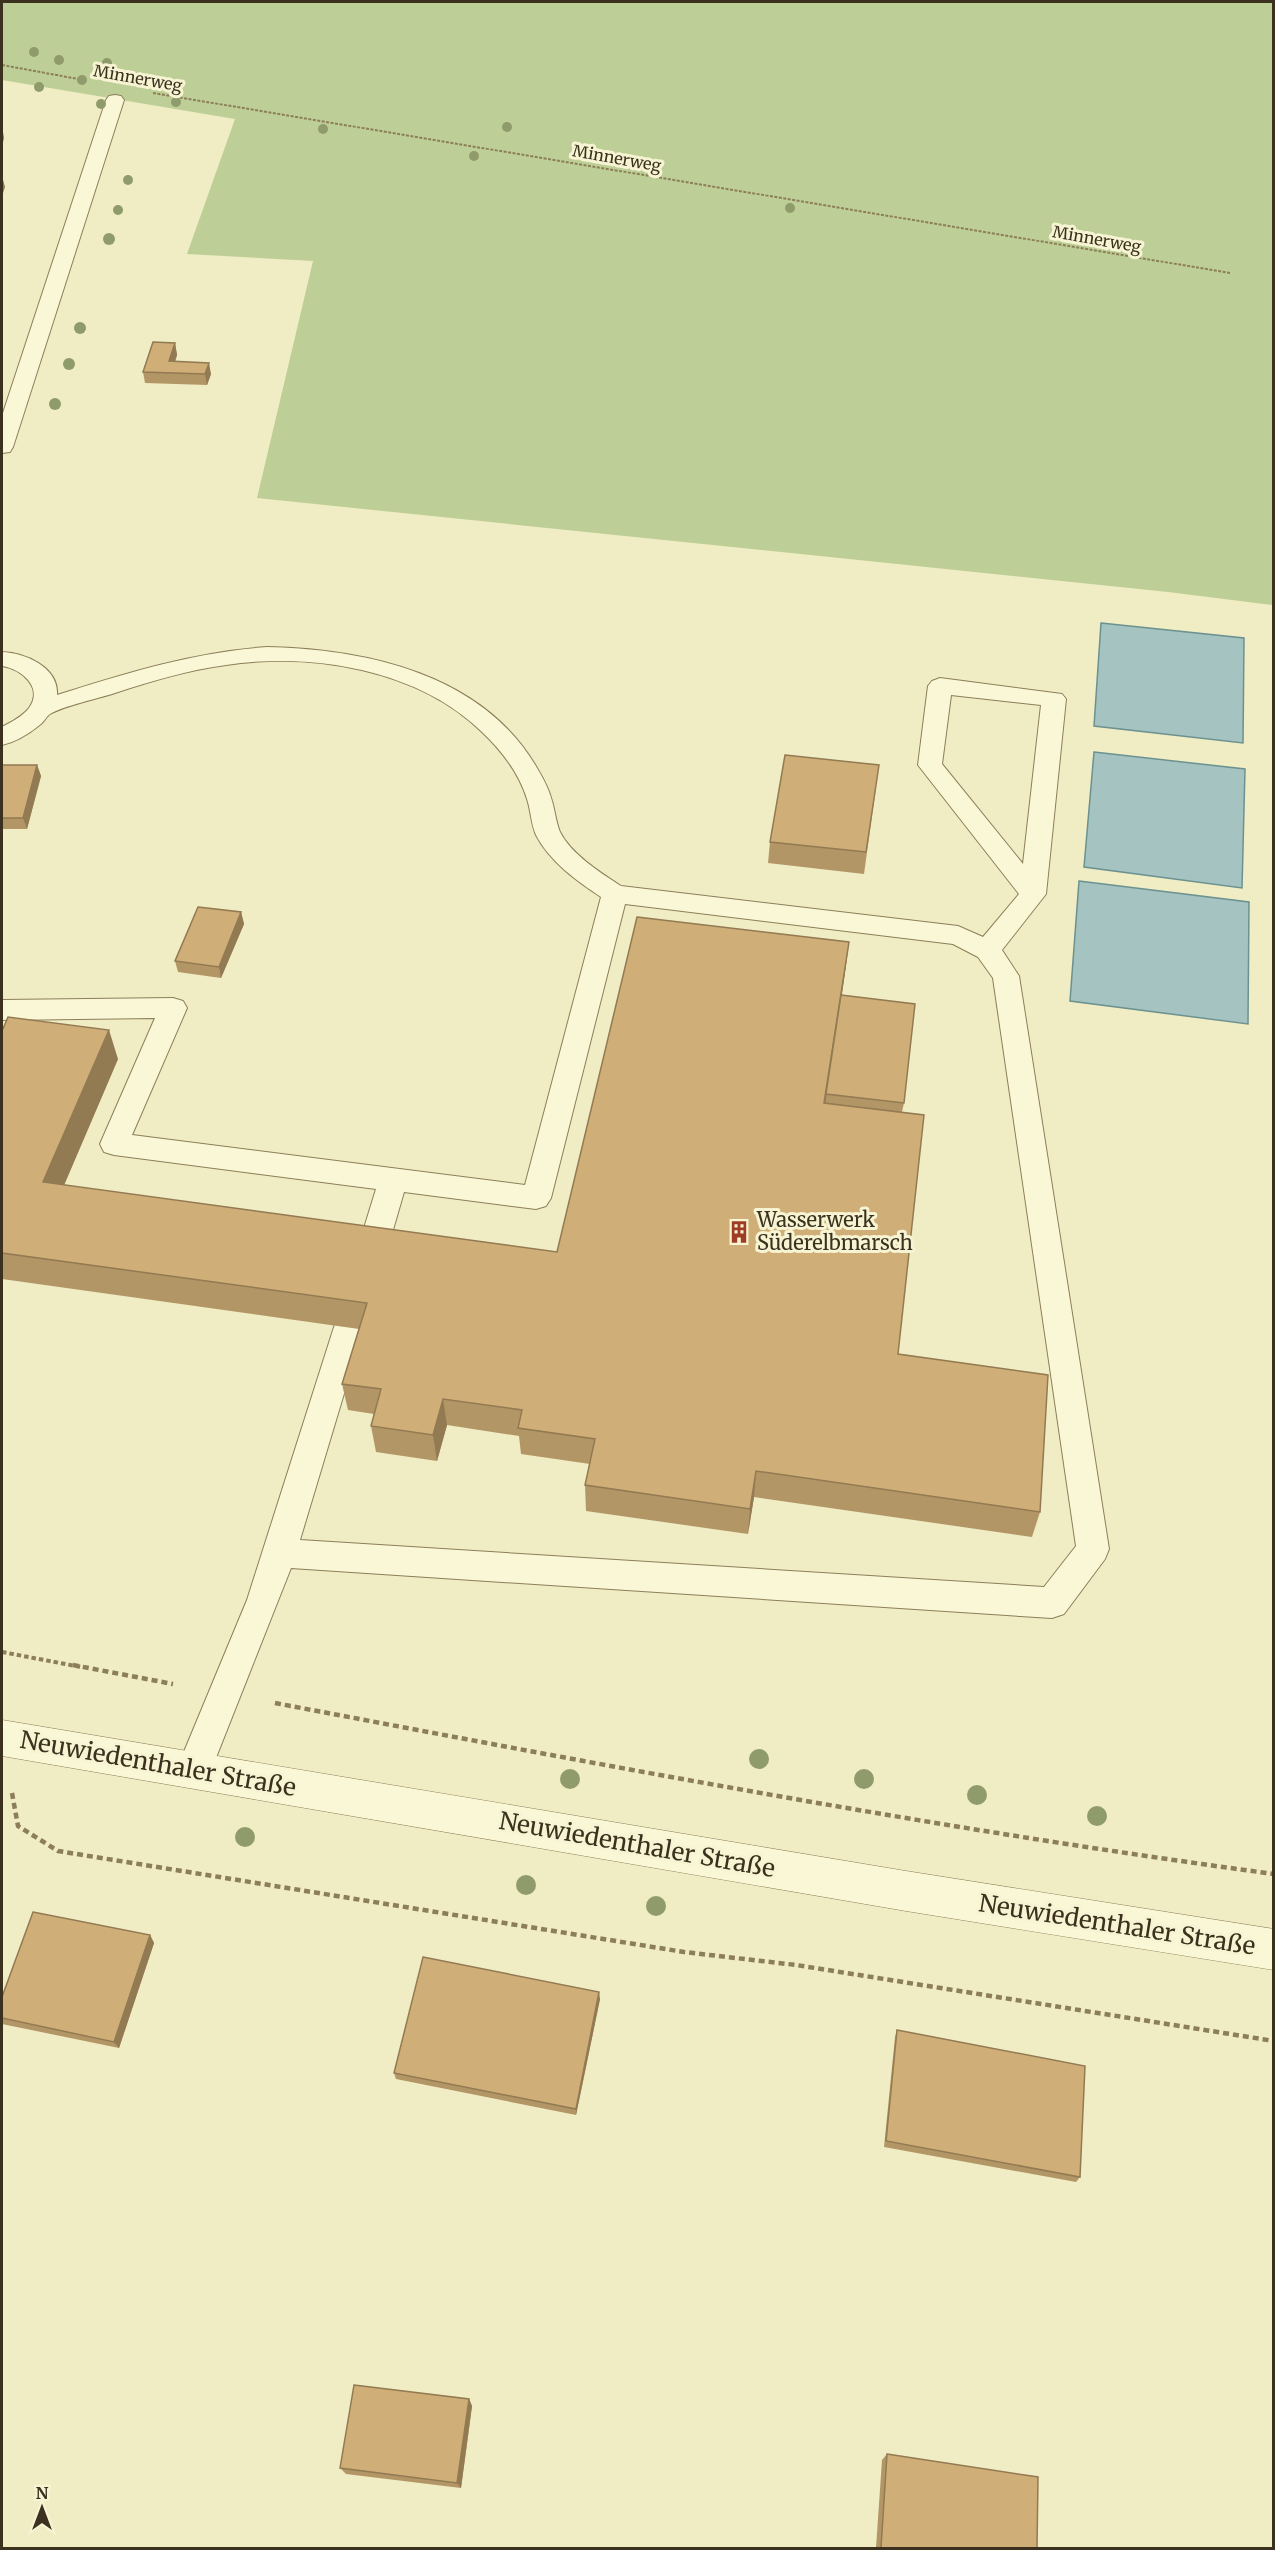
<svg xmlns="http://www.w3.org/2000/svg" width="1275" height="2550" font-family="Merriweather,serif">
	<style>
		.green { fill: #bdcf96 }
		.water { fill: #a5c3c0; stroke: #6b9290; stroke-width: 1.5 }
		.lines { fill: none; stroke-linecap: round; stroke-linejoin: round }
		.service-casing { stroke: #8c7e59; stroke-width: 2 }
		.tertiary-casing { stroke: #8c7e59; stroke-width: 1 }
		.path-far2 { stroke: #8c7e59; stroke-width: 2; stroke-dasharray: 3 1.5; stroke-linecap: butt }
		.path-far1 { stroke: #8c7e59; stroke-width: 4; stroke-dasharray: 4.5 3; stroke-linecap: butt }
		.path { stroke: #8c7e59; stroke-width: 4.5; stroke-dasharray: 6 4; stroke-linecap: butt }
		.service { fill: #faf7d7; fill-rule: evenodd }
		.tertiary { fill: #faf7d7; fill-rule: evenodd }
		.tree { fill: #909b6b }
		.wall { fill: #b39666 }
		.shaded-wall { fill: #927a53 }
		.building { fill: #d0ae77; stroke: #927a53; stroke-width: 1.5 }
		.labels { text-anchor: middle; stroke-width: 6; stroke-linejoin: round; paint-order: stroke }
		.far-street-label { font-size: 16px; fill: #3b311e; stroke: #f7f4d3 }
		.poi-label { font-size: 20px; fill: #3b311e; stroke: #f7f4d3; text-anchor: start }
		.near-street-label { font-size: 24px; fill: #3b311e; stroke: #f7f4d3 }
	</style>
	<rect width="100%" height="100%" fill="#f0ecc3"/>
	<path class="green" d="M2 2H1273V605L1168 592 257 498 313 261 187 254 235 119 2 80Z"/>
	<g class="water">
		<path d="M1101 623 1244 638 1243 743 1094 726Z"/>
		<path d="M1094 752 1245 769 1242 888 1084 867Z"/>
		<path d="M1079 881 1249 902 1248 1024 1070 1001Z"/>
	</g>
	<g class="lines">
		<g class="service-casing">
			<g id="service">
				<path d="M115 95 121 96 124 100 13 447 10 452 2 453V416L106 100 109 96Z"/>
				<path d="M267 647C366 649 483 674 537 768 543 778 549 789 552 801 555 811 556 822 560 832 571 854 601 873 621 886L958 926 983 937 1019 894 918 765 928 686 932 681 940 678 1062 694 1066 699 1046 894 1002 950 1019 976 1109 1549 1105 1559 1064 1614 1052 1618 291 1568 206 1783 194 1788 182 1783 176 1771 247 1600 334 1327 338 1318 349 1314 360 1318 364 1327 300 1540 1044 1587 1076 1546 993 978 978 957 953 944 625 904 551 1198 546 1206 536 1209 404 1192 386 1254 382 1262 371 1266 360 1262 356 1254 376 1189 114 1155 104 1152 100 1144 155 1018 2 1020V1000L173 998 183 1001 187 1008 132 1135 525 1185 601 897C577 881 550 862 536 835 531 824 531 811 527 799 519 773 502 751 482 732 418 669 311 652 226 665 188 670 152 681 115 693 100 698 63 706 50 714 47 716 44 721 41 724 30 733 16 742 2 745V727C11 722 22 717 29 708 44 687 21 669 2 666V652C25 653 59 667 57 695 126 673 194 652 267 647ZM951 695 1041 705 1023 864 942 764Z"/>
			</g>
		</g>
		<g class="tertiary-casing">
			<path id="tertiary" d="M2 1720 906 1871 1274 1929V1970L906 1911 2 1756Z"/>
		</g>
		<g class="path-far2">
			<path d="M2 65 78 79"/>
			<path d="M153 93 1230 273"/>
		</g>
		<path class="path-far1" d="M2 1652 81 1667"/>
		<g class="path">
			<path d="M73 1665 173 1684"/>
			<path d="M275 1703C607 1766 939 1829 1274 1874"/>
			<path d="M12 1793 18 1826 58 1851 684 1952 796 1965 1274 2041"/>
		</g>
		<use href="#service" class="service"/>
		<use href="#tertiary" class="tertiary"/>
	</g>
	<g class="tree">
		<circle cx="34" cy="52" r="5"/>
		<circle cx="59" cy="60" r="5"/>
		<circle cx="107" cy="63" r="5"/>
		<circle cx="82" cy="80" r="5"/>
		<circle cx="39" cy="87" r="5"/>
		<circle cx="176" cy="102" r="5"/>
		<circle cx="101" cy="104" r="5"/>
		<circle cx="507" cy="127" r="5"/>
		<circle cx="323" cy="129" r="5"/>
		<circle cx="474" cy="156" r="5"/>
		<circle cx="128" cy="180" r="5"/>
		<circle cx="790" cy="208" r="5"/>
		<circle cx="118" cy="210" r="5"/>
		<circle cx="109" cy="239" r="6"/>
		<circle cx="80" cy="328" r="6"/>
		<circle cx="69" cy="364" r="6"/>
		<circle cx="55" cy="404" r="6"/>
		<circle cx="759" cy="1759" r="10"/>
		<circle cx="570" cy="1779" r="10"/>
		<circle cx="864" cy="1779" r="10"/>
		<circle cx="977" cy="1795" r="10"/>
		<circle cx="1097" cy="1816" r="10"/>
		<circle cx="245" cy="1837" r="10"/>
		<circle cx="526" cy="1885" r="10"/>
		<circle cx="656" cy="1906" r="10"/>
	</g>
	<g class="wall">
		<path d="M175 343 177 355 175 362 211 374 207 385 145 383 143 372Z"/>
		<path d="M2 765H37L41 776 27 829H2Z"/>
		<path d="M876 787 864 874 768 863 770 842Z"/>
		<path d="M241 912 244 924 221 978 178 972 175 961Z"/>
		<path d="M849 942 842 995 904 1103 902 1112 898 1354 1040 1512 1032 1537 754 1497 748 1534 586 1511 585 1485 590 1464 521 1454 519 1436 447 1425 437 1461 376 1452 371 1426 374 1414 348 1410 342 1384 359 1329 2 1279V1031L118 1059 64 1185 557 1252Z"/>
		<path d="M150 1935 154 1943 119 2048 2 2024V1997Z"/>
		<path d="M600 1999 576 2115 396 2079 394 2073Z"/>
		<path d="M897 2030 1080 2177 1076 2182 884 2147 895 2037Z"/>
		<path d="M469 2399 472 2406 461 2488 346 2474 340 2468Z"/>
		<path d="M887 2454 1037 2548H876L882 2460Z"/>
	</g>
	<g class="shaded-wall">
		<path d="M2 126 4 138 2 147Z"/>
		<path d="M2 176 5 187 2 196Z"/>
		<path d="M175 343 177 355 171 373 169 361Z"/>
		<path d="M209 363 211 374 207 385 205 374Z"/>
		<path d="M37 765 41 776 27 829 23 818Z"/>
		<path d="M241 912 244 924 221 978 219 967Z"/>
		<path d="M849 942 845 972 821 1132 824 1103Z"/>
		<path d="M109 1030 118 1059 53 1211 43 1182Z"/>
		<path d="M443 1399 447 1425 437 1461 433 1435Z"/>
		<path d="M756 1471 754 1497 748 1534 750 1509Z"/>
		<path d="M150 1935 154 1943 119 2048 114 2042Z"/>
		<path d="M599 1992 600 1999 576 2115V2109Z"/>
		<path d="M469 2399 472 2406 461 2488 457 2483Z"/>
	</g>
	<g class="building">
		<path d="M153 342 175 343 169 361 209 363 205 374 143 372Z"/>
		<path d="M785 755 879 765 866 852 770 842Z"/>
		<path d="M2 765H37L23 818H2Z"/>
		<path d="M198 907 241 912 219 967 175 961Z"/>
		<path d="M637 917 849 942 824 1103 924 1115 898 1354 1048 1375 1040 1512 756 1471 750 1509 585 1485 595 1439 518 1428 522 1410 443 1399 433 1435 371 1426 381 1389 342 1384 367 1303 2 1253V1031L8 1017 109 1030 43 1182 557 1252Z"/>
		<path d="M841 995 915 1004 904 1103 826 1094Z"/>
		<path d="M33 1912 150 1935 114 2042 2 2018V1997Z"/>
		<path d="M423 1957 599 1992 576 2109 394 2073Z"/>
		<path d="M897 2030 1085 2066 1080 2177 886 2141Z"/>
		<path d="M354 2385 469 2399 457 2483 340 2468Z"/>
		<path d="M887 2454 1038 2477 1037 2548H881Z"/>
	</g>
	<defs>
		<g id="building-bare" transform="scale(1.8)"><path d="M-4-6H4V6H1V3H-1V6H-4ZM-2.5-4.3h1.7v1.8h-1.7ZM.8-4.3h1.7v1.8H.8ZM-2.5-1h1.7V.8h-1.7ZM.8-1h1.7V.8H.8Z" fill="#9e3c25" stroke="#f7f4d3" stroke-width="2.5" paint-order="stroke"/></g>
	</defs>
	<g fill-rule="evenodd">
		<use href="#building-bare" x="739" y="1232"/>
	</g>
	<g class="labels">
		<g class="far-street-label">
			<text transform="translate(138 78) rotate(10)" y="6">Minnerweg</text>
			<text transform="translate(617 158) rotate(10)" y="6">Minnerweg</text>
			<text transform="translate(1097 239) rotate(10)" y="6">Minnerweg</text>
		</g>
		<g class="poi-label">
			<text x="757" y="1227">Wasserwerk<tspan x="757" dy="23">Süderelbmarsch</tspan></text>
		</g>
		<g class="near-street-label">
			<text transform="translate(158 1764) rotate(10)" y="8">Neuwiedenthaler Straße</text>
			<text transform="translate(637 1845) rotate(10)" y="8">Neuwiedenthaler Straße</text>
			<text transform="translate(1117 1925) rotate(9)" y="8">Neuwiedenthaler Straße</text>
		</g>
	</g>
	<rect width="1275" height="2550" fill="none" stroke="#3b311e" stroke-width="6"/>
	<g transform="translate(42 2508)" stroke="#f7f4d3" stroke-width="4.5" paint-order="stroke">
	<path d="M0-4.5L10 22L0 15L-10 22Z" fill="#3b311e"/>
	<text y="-9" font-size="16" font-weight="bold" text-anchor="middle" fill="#3b311e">N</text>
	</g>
</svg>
